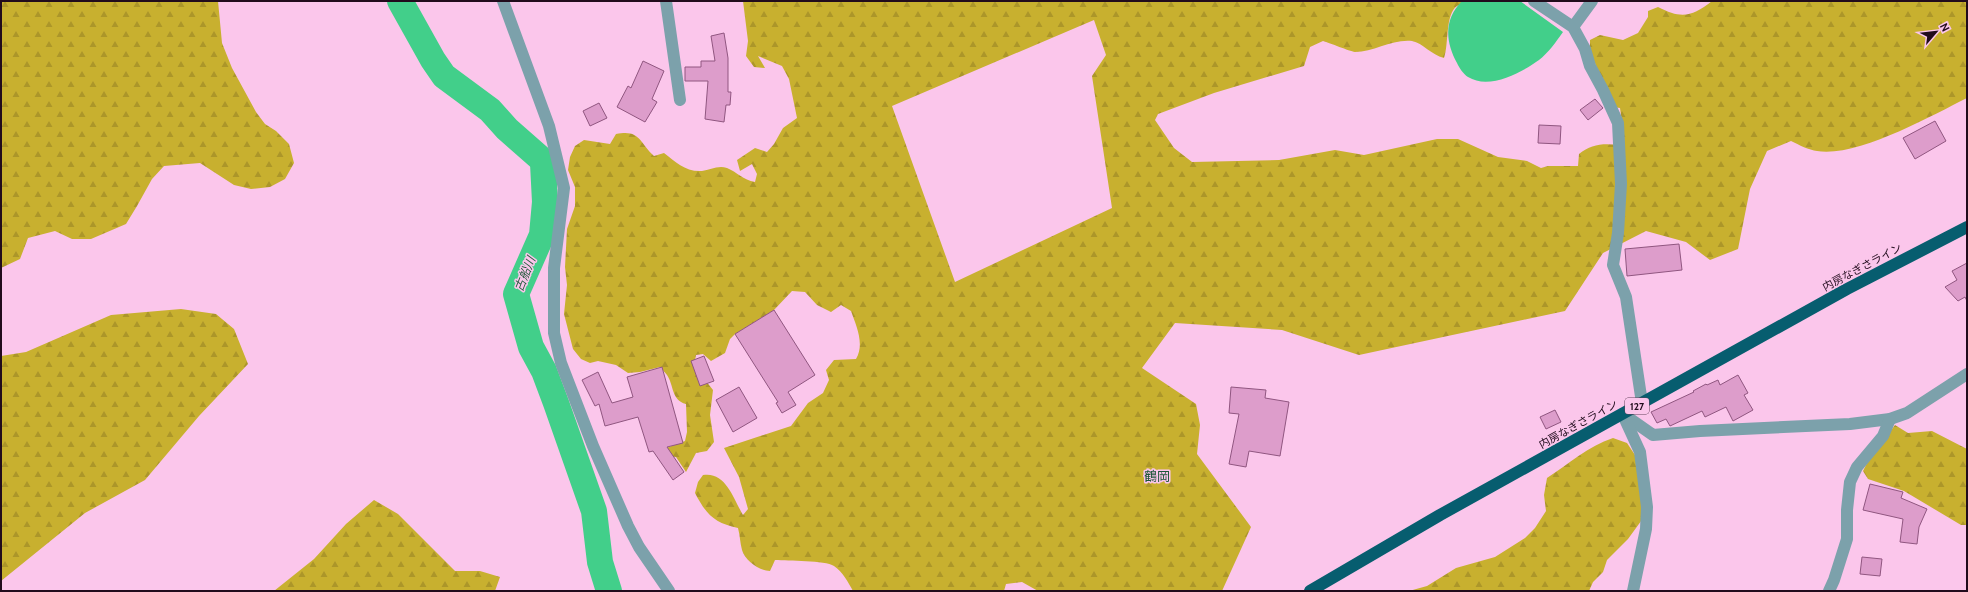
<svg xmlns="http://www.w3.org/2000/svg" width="1968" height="592" font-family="Cabin,'Noto Sans JP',sans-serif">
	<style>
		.forest { fill: url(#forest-firs); fill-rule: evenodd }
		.water { fill: #42cf8a }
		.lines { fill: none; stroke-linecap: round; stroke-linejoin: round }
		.river { stroke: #42cf8a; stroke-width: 26 }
		.building { fill: #dd9dcb; stroke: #905680 }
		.minor { stroke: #7ca1ab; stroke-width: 12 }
		.highway { stroke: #075d6f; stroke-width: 12 }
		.labels { text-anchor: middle; stroke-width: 3; stroke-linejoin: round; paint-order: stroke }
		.shield { fill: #fbc6eb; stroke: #62435a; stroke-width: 1 }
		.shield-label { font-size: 10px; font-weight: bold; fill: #210b1c }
		.street-label { font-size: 11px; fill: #210b1c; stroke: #fbc6eb }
		.water-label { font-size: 12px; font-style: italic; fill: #255b3e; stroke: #fbc6eb }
		.quarter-label { font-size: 13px; fill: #1b5638; stroke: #fbc6eb }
	</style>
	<defs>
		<pattern id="forest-firs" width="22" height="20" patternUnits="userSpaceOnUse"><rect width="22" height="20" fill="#c8b02f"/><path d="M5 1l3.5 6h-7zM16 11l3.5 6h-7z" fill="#ac9629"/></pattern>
	</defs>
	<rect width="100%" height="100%" fill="#fbc6eb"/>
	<g class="forest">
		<path d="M1 1H218L222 43 232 68 256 112 265 124 276 131 289 144 294 163 285 179 270 187 251 189 234 185 200 163 164 166 152 179 137 206 126 224 91 239H72L55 231 28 238 20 259 1 268Z"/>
		<path d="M743 1H1476C1470 3 1462 3 1457 6 1445 14 1449 45 1444 58 1431 55 1423 43 1412 41 1392 39 1374 52 1355 52 1349 51 1330 43 1323 41L1310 47 1304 66 1214 93 1158 114 1155 120 1174 148 1192 162 1279 160 1335 150 1364 155 1437 139H1458L1498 157 1527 161 1541 168 1548 166H1578L1579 154C1591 144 1603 143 1619 145L1622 122 1620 108 1613 107 1590 51V40L1600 35 1623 40 1638 33 1648 17V11L1658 7C1681 19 1692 17 1712 1H1967V98C1931 116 1856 158 1817 151 1809 150 1799 145 1791 141L1767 151 1750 189 1738 249 1710 260 1686 242 1646 231 1603 253 1565 311 1359 355 1282 330 1175 323 1142 368 1196 404 1200 425 1197 454 1251 527 1222 591H1038L1022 582 1006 584 1004 591H853C848 582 843 572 834 566 825 560 788 561 775 560L770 571C760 571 745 561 742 550 740 543 740 535 738 528 714 523 706 514 695 493L698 482 703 475C726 471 734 500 743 515L748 509 739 477 724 448 791 426 808 403 823 393 829 380 826 370 834 360 856 359C865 344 856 325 851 311L841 305 831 312 817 305 805 292 792 291 774 310 735 334 730 339 725 353 711 361 703 354 696 355 694 366 713 390 710 415 714 442 707 451 696 453 686 472 676 457 667 456 658 451 685 441 687 432 686 404C671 400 674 385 667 375 665 372 662 370 660 367L640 372 628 373 616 365 598 361 590 363 581 359 573 349 564 314 567 285 565 267 567 229 575 206V187L568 170 570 157 575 146 584 140 610 144 616 134C640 129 639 142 654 156L664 153C676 162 685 172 702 171 710 170 718 165 727 168 737 172 743 180 755 182L757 174 752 164 740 171 737 160 755 148 767 152 774 144 783 128 797 118 789 79 782 66 758 56 765 68 754 67 746 56 748 41ZM1094 20 1106 55 1092 76 1112 208 955 282 892 106Z"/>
		<path d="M181 309 216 314 234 329 248 364 199 416 145 480 85 513 1 581V356L26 352 111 315Z"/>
		<path d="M1895 425 1908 433 1932 431 1967 449V525H1961L1904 491 1868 479 1863 471 1868 461Z"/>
		<path d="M1613 438 1627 443 1637 458 1644 517 1628 539 1607 560 1603 572 1593 582 1589 591H1409L1427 586 1456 568 1495 557 1525 538 1535 528 1546 511 1544 495 1547 478C1569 464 1588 446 1613 438Z"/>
		<path d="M374 500 398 514 455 571H480L500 577 495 591H274L314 559 346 524Z"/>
	</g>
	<path class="water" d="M1462 1H1520L1563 32C1556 42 1548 53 1539 60 1521 73 1489 90 1468 77 1463 74 1459 67 1457 63 1445 41 1444 19 1462 1Z"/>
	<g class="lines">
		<path class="river" d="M400 1 433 60 444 76 490 110 507 129 540 158 543 163 545 202 542 235 516 294 531 347 544 371 556 403 594 511 600 562 609 591"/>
	</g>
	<g class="building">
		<path d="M724 33 728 58V92H731L730 105H726L724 122 705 119 708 81H685V67H701V61H715L711 36Z"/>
		<path d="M643 61 664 71 652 99 657 102 645 122 617 107 628 86 631 88Z"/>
		<path d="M1595 99 1603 108 1588 120 1580 110Z"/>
		<path d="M599 103 607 118 590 126 583 111Z"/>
		<path d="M1935 121 1946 141 1915 159 1903 138Z"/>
		<path d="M1539 125 1561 126 1560 144 1538 143Z"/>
		<path d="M1679 244 1682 270 1627 276 1625 249Z"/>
		<path d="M1967 263V301L1965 297 1958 301 1945 287 1957 280 1952 271Z"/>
		<path d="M774 310 815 375 788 392 796 405 782 413 776 403 778 402 735 334Z"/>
		<path d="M704 356 714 381 700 386 691 361Z"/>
		<path d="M662 367 683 443 667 447 684 472 673 480 653 451 649 452 638 417 605 426 599 404 595 406 582 380 598 372 612 403 633 397 627 377Z"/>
		<path d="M1738 375 1748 393 1744 395 1753 410 1733 421 1726 407 1705 417 1702 411 1670 426 1666 419 1657 423 1651 412 1694 392 1693 391 1706 384 1707 385 1718 380 1720 385Z"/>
		<path d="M739 387 757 418 733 432 716 400Z"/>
		<path d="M1231 387 1266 390 1265 398 1289 402 1280 456 1249 451 1246 467 1229 464 1239 414 1229 413Z"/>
		<path d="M1555 410 1561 422 1546 429 1540 417Z"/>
		<path d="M1870 484 1903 492 1901 498 1927 509 1919 527 1917 544 1900 542 1903 519 1863 510Z"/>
		<path d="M1862 557 1882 559 1880 576 1860 574Z"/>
	</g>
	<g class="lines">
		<g class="minor">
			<path d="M503 1 549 126 564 188 554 268V333L561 363 593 446 628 526 639 547 669 591"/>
			<path d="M666 1 680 100"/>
			<path d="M1534 1 1573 27 1585 49 1590 66 1603 90 1618 123 1621 184 1618 233 1613 265 1626 297 1642 403"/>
			<path d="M1573 27 1592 1"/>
			<path d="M1623 414 1653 435 1700 431 1850 424 1890 419 1907 413 1967 374"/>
			<path d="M1623 415 1640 452 1647 507 1646 529 1633 591"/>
			<path d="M1829 591 1834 580 1847 539V510L1850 482 1857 467 1883 436 1890 419"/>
		</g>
		<path class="highway" d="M1310 591 1440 515 1847 289 1967 227"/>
	</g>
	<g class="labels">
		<rect class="shield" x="1625" y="398" width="24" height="16" rx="3"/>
		<g class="shield-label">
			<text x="1637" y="410">127</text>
		</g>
		<g class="street-label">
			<text transform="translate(1862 267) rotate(-28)" y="4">内房なぎさライン</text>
			<text transform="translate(1578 424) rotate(-29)" y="4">内房なぎさライン</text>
		</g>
		<g class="water-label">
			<text transform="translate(525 274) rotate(-68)" y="4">古船川</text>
		</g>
		<g class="quarter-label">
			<text x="1157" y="481">鶴岡</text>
		</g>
	</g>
	<rect width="1968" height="592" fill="none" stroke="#210b1c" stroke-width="4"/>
	<g transform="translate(1936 32) rotate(62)" stroke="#fbc6eb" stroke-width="3" paint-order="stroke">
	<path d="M0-3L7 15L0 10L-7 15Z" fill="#210b1c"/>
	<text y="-6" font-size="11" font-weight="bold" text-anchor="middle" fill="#210b1c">N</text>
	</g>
</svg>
